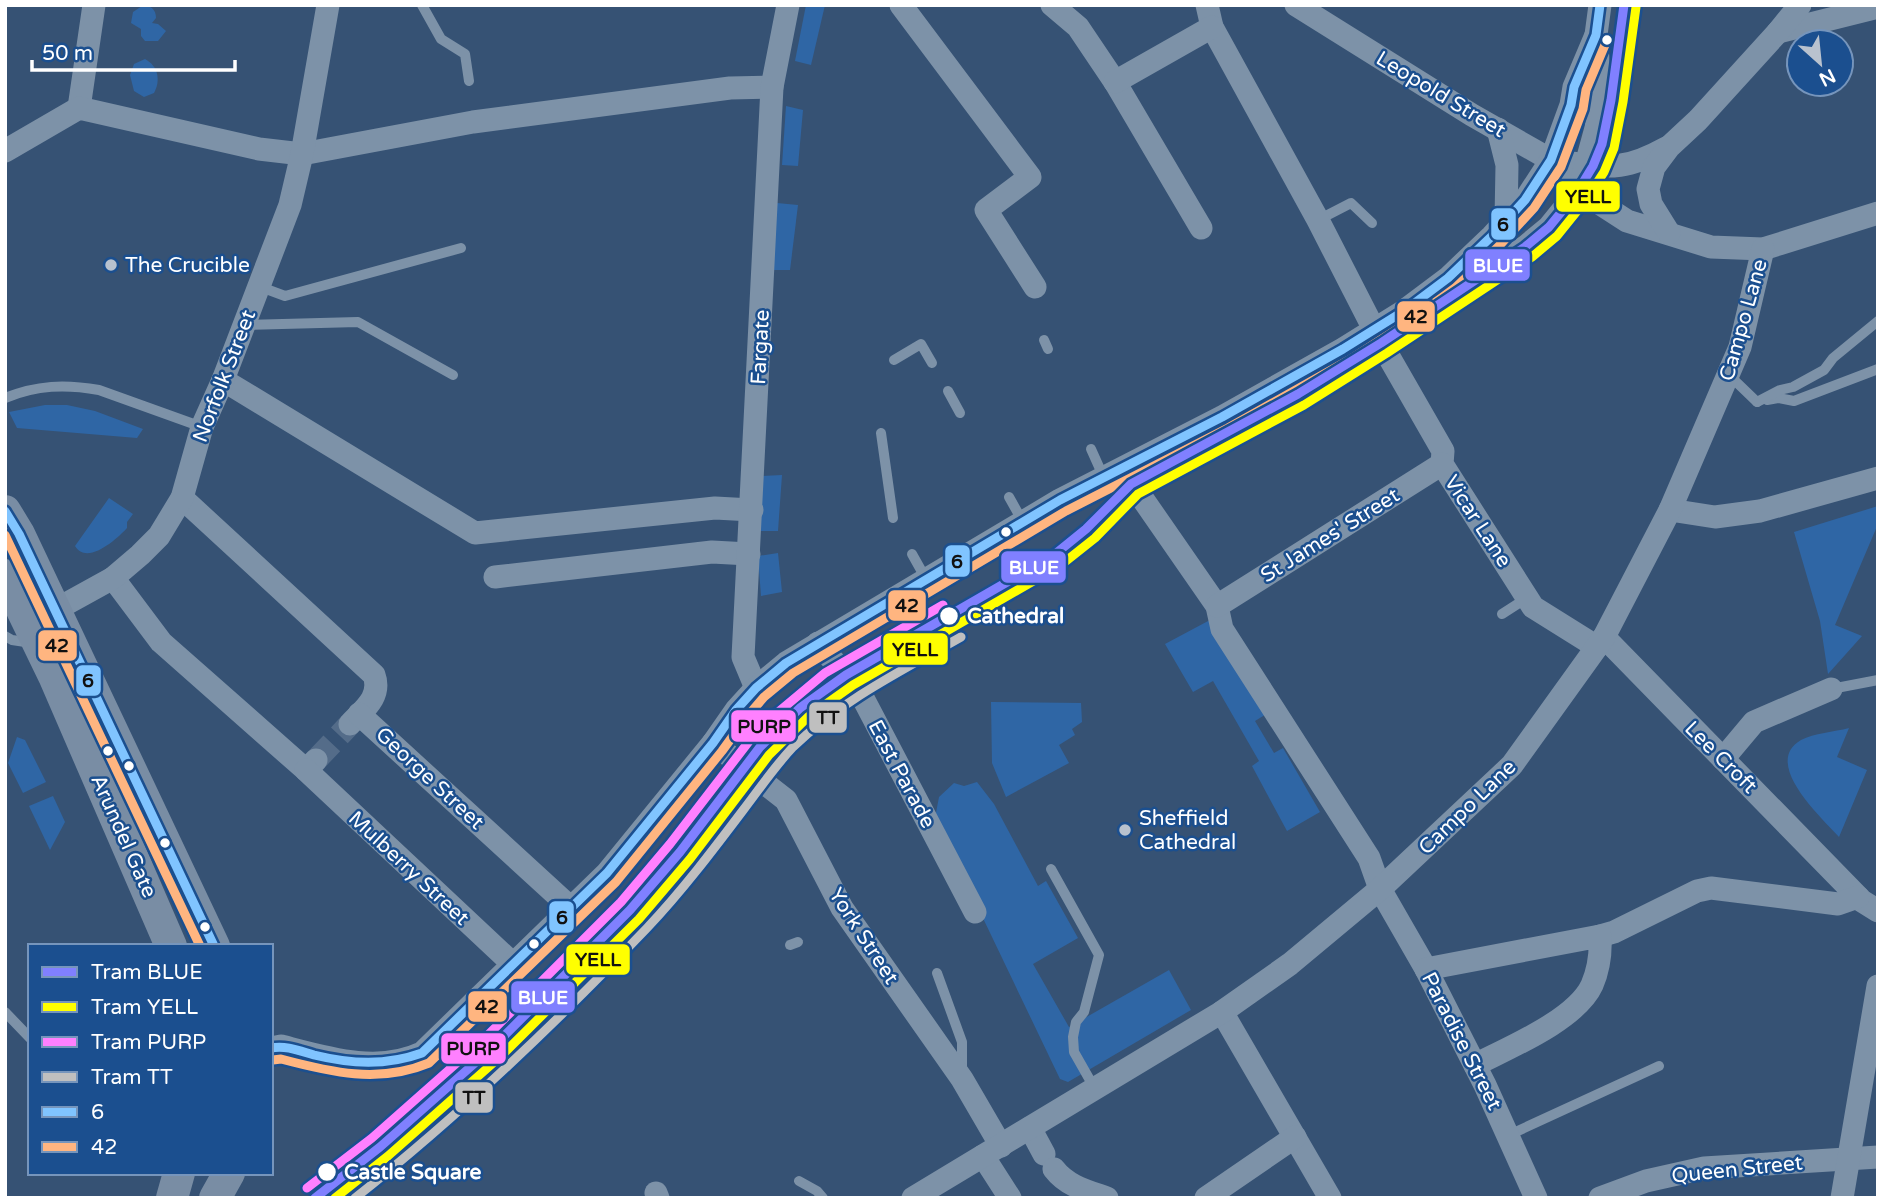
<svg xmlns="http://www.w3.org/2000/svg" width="1883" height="1203" font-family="'Varela Round',sans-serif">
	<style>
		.green { fill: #2f66a5 }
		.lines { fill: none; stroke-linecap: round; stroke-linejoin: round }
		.street-tunnel { stroke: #546c89; stroke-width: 23; stroke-dasharray: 23 11; stroke-linecap: butt }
		.lane { stroke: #7d92a8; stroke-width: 10 }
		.street { stroke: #7d92a8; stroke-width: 23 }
		.secondary { stroke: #798da4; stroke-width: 32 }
		.bus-1-casing { stroke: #1b4f8f; stroke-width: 14 }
		.bus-2-casing { stroke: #1b4f8f; stroke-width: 14 }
		.bus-1 { stroke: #80c4ff; stroke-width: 9 }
		.bus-2 { stroke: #ffb580; stroke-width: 9 }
		.tram-1-casing { stroke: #1b4f8f; stroke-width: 14 }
		.tram-2-casing { stroke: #1b4f8f; stroke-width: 14 }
		.tram-3-casing { stroke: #1b4f8f; stroke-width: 14 }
		.tram-4-casing { stroke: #1b4f8f; stroke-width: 14 }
		.tram-1 { stroke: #8080ff; stroke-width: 9 }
		.tram-2 { stroke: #ff0; stroke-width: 9 }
		.tram-3 { stroke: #ff80ff; stroke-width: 9 }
		.tram-4 { stroke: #bfbfbf; stroke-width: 9 }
		.bus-dot { fill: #fff; stroke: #1b4f8f; stroke-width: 2.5 }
		.poi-dot { fill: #b9c2ce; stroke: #1b4f8f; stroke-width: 2.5 }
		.labels { text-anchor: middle; stroke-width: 5; stroke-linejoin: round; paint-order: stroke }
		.street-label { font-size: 21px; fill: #fff; stroke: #1b4f8f }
		.poi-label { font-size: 21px; fill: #fff; stroke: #1b4f8f; text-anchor: start }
		.stop-label { font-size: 21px; font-weight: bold; fill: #fff; stroke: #1b4f8f; text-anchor: start }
		.line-badge { stroke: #1b4f8f; stroke-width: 2.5 }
		.badge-label { font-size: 19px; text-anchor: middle; font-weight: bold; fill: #fff }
		.pale-badge-label { font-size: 19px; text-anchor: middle; font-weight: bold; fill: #111 }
	</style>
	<rect width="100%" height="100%" fill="#365274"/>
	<g class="green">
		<path d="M806 5H825L811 65 795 61Z"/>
		<path d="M142 6C150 5 156 9 156 18L152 23 158 24 166 31 158 41H145L141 36V29L131 23 133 12Z"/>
		<path d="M145 59C158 66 161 80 154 93L144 97 134 91 130 75 134 64Z"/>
		<path d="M786 106 803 110 798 166 782 165Z"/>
		<path d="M777 203 798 205 790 270H771Z"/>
		<path d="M45 405H67L95 411 143 429 137 438 17 428 9 412Z"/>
		<path d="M782 475 778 531H760L762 476Z"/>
		<path d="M109 498 133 514 127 522V528C117 539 87 566 75 546Z"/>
		<path d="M1878 506V524L1835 625 1862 636 1828 674 1820 621 1794 532Z"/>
		<path d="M778 553 782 592 761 596 758 556Z"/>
		<path d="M1210 620 1268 713 1255 721 1274 753 1283 748 1320 812 1287 831 1252 766 1259 761 1213 681 1193 692 1165 644Z"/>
		<path d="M991 702 1081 703 1082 722 1072 729 1075 735 1059 745 1069 763 1006 797 992 763Z"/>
		<path d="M1849 728 1837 757 1867 770 1839 837C1822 818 1761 763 1801 740 1814 733 1834 732 1849 728Z"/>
		<path d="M17 737 25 740 46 782 23 793 8 763Z"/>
		<path d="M977 782 994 804 1038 886 1046 881 1078 938 1033 964 1069 1027 1169 970 1191 1010 1068 1082 1060 1079 935 818 939 797 954 783 964 786Z"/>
		<path d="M53 796 65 822 50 850 29 806Z"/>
	</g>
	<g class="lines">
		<path class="street-tunnel" d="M316 760 350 724"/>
		<g class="lane">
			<path d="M422 5 441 39 465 54 469 81"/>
			<path d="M1318 220 1351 203 1372 223"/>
			<path d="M258 286 285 296 461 248"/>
			<path d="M243 325 358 322 453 375"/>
			<path d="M1044 340 1048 349"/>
			<path d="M894 360 921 344 932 363"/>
			<path d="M1730 376 1757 402"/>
			<path d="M948 391 960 413"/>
			<path d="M5 398C37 385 65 384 99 390L202 427"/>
			<path d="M1767 400 1778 398 1794 401 1878 369"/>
			<path d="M1757 402 1780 390 1793 387 1824 370 1833 358 1878 321"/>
			<path d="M881 433 893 518"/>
			<path d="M1091 449 1104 478"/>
			<path d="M1009 497 1023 522"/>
			<path d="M912 554 926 579"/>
			<path d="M1502 614 1527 598"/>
			<path d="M5 636 12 640 32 643"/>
			<path d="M1831 689 1878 680"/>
			<path d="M1051 869 1099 955 1084 1012 1076 1022 1073 1037 1074 1052 1095 1089"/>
			<path d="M790 945 798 942"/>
			<path d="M937 973 962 1042V1073"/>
			<path d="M5 1012 30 1038"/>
			<path d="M1509 1135 1659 1066"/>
			<path d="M799 1181 817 1191 823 1198"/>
		</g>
		<g class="street">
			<path d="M901 5 1030 177 986 210 1035 287"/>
			<path d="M1052 5 1078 27 1115 82 1201 228"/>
			<path d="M1207 5 1212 27 1318 220 1381 343 1443 451 1442 464 1533 607 1597 647"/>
			<path d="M1296 5 1472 115 1551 160 1579 190 1627 221 1711 247 1763 249 1878 213"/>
			<path d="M1778 32 1878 7"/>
			<path d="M1115 82 1212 27"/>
			<path d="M79 108 94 5"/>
			<path d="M1498 129 1507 165 1506 219"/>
			<path d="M5 151 79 108 259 149 302 154 473 122 730 88 772 87"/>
			<path d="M1571 163C1613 168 1628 169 1666 148"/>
			<path d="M1669 233 1651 204 1648 189 1654 167 1669 147 1698 120 1778 32 1800 5"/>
			<path d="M1430 309 1525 247 1549 227 1579 190 1596 128 1601 98 1596 35 1600 5"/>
			<path d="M223 380 475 533 715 508 752 510"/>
			<path d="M1122 469 1217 606 1222 629 1369 858 1380 889 1426 969 1485 1085 1536 1198"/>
			<path d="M182 498 374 675C382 697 363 710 350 724"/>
			<path d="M1670 510 1715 517 1760 511 1878 478"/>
			<path d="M495 577 712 552 749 554"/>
			<path d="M113 578 161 642 306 770 316 760"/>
			<path d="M1217 606 1442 464"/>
			<path d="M55 610 113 578 140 555 159 536 182 498 202 427 223 380 290 205 302 154 328 5"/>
			<path d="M1604 637 1862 901 1878 911"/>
			<path d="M818 643 850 680 864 700 975 912"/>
			<path d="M756 688 743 657 772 87 788 5"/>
			<path d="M359 714 571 908"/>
			<path d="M713 743 786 800 842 908 962 1079 1001 1146"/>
			<path d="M1723 759 1754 722 1831 689"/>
			<path d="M306 770 514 965"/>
			<path d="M1600 936 1614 932 1697 891 1711 888 1838 904 1858 897"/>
			<path d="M1426 969 1600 936C1601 953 1599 969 1592 985 1576 1020 1508 1048 1475 1065"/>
			<path d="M1222 1012 1330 1198"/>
			<path d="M271 1048 281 1046C327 1058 378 1074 422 1053L607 873 713 743 736 710 756 688 786 663 1060 500 1222 417 1343 349 1404 311 1448 278 1492 236 1525 200 1551 160 1571 105 1574 87 1596 35"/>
			<path d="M1030 1128 1044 1154"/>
			<path d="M983 1156 1010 1198"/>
			<path d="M1054 1169C1067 1186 1087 1191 1107 1198"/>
			<path d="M656 1193 658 1198"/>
			<path d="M913 1198 1222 1012 1290 964 1380 889 1512 765 1604 637 1670 510 1740 347 1763 249"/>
			<path d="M1206 1198 1295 1137"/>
			<path d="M1600 1198 1646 1181 1704 1168 1878 1157"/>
			<path d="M1842 1198 1878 986"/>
		</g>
		<g class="secondary">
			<path d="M5 511 19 534 214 946"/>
			<path d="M5 575 54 676 171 946"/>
			<path d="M172 1198 179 1173"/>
			<path d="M215 1198 229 1173"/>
		</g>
		<g class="bus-1-casing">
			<g id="bus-1">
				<path d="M5 511 19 534 214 946"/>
				<path d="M271 1048C286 1045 300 1051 314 1055 351 1064 386 1066 422 1053L607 873 713 743 736 710 756 688 786 663 1060 500 1222 417 1343 349 1404 311 1448 278 1492 236 1525 200 1551 160 1571 105 1574 87 1596 35 1600 5"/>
			</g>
		</g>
		<g class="bus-2-casing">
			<g id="bus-2">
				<path d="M5 535 200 946"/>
				<path d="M273 1060 281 1059C330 1072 379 1084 429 1063L616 882 722 751 746 718 764 697 793 673 1066 511 1228 428 1349 360 1410 321 1455 288 1500 245 1534 208 1561 167 1583 109 1586 90 1607 40"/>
			</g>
		</g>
		<use href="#bus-1" class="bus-1"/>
		<use href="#bus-2" class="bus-2"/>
		<g class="tram-1-casing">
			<path id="tram-1" d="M315 1198 380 1147 493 1047 630 910 680 852 760 747 800 708 846 675 1054 555 1086 529 1131 484 1298 394 1381 343 1525 247 1549 227 1576 194 1593 166 1602 144 1611 100 1624 5"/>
		</g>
		<g class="tram-2-casing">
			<path id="tram-2" d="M335 1198 388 1156 501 1056 639 919 690 859 769 755 808 717 853 685 1061 565 1095 538 1138 494 1304 405 1387 353 1532 257 1557 236 1586 200 1604 172 1614 148 1623 102 1636 7"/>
		</g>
		<g class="tram-3-casing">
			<path id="tram-3" d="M307 1188 372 1138 485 1038 621 902 670 844 750 740 770 719 825 673 943 605"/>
		</g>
		<g class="tram-4-casing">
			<path id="tram-4" d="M355 1198C459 1116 555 1024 647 928 682 891 713 850 744 809 760 788 775 766 793 747 842 700 903 670 961 637"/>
		</g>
		<use href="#tram-1" class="tram-1"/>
		<use href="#tram-2" class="tram-2"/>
		<use href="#tram-3" class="tram-3"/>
		<use href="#tram-4" class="tram-4"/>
	</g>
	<g class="bus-dot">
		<circle cx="1607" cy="40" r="6"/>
		<circle cx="1006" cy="532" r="6"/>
		<circle cx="949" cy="616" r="10"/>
		<circle cx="108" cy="751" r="6"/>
		<circle cx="129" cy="766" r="6"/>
		<circle cx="165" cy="843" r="6"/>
		<circle cx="205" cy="927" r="6"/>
		<circle cx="534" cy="944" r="6"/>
		<circle cx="327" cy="1172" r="10"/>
	</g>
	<g class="poi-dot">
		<circle cx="111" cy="265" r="7"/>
		<circle cx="1125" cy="830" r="7"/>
	</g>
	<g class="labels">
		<g class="street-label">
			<text transform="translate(1441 94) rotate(31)" y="7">Leopold Street</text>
			<text transform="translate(1743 320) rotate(-74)" y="7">Campo Lane</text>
			<text transform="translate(760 347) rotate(-87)" y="7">Fargate</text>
			<text transform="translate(224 376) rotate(-69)" y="7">Norfolk Street</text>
			<text transform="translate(1478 521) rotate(57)" y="7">Vicar Lane</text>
			<text transform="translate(1330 535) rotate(-32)" y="7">St James' Street</text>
			<text transform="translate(1721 757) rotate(45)" y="7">Lee Croft</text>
			<text transform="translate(902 774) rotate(62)" y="7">East Parade</text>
			<text transform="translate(430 778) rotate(43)" y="7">George Street</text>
			<text transform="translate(1467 807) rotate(-44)" y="7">Campo Lane</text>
			<text transform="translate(124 836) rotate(66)" y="7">Arundel Gate</text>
			<text transform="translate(409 868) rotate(43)" y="7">Mulberry Street</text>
			<text transform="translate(864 936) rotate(57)" y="7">York Street</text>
			<text transform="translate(1462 1041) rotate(63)" y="7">Paradise Street</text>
			<text transform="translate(1737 1169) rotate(-6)" y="7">Queen Street</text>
		</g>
		<g class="poi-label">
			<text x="125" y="272">The Crucible</text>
			<text x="1139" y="825">Sheffield<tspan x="1139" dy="24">Cathedral</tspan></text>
		</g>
		<g class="stop-label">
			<text x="967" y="623">Cathedral</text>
			<text x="344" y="1179">Castle Square</text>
		</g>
	</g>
	<g class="line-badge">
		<rect x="1555" y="180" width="66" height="33" rx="7" fill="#ff0"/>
		<rect x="1490" y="207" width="27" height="34" rx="7" fill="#80c4ff"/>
		<rect x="1464" y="248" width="67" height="34" rx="7" fill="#8080ff"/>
		<rect x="1396" y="300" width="40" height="33" rx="7" fill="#ffb580"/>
		<rect x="944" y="544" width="27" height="34" rx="7" fill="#80c4ff"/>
		<rect x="1000" y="550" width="67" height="34" rx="7" fill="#8080ff"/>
		<rect x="887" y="589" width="40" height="33" rx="7" fill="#ffb580"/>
		<rect x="37" y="629" width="41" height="33" rx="7" fill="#ffb580"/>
		<rect x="882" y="632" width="67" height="34" rx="7" fill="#ff0"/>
		<rect x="75" y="664" width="27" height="33" rx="7" fill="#80c4ff"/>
		<rect x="808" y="701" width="40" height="33" rx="7" fill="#bfbfbf"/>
		<rect x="730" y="709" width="67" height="34" rx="7" fill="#ff80ff"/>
		<rect x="548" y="900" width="27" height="34" rx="7" fill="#80c4ff"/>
		<rect x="565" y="943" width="66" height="33" rx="7" fill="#ff0"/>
		<rect x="510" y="980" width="66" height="34" rx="7" fill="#8080ff"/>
		<rect x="467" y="990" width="41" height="33" rx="7" fill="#ffb580"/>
		<rect x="440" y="1032" width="67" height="33" rx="7" fill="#ff80ff"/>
		<rect x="454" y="1081" width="40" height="33" rx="7" fill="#bfbfbf"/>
	</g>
	<g class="badge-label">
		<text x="1498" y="272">BLUE</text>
		<text x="1034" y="574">BLUE</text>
		<text x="543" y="1004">BLUE</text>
	</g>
	<g class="pale-badge-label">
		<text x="1588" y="203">YELL</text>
		<text x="1503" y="231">6</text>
		<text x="1416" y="323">42</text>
		<text x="957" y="568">6</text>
		<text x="907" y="612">42</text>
		<text x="57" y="652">42</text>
		<text x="915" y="656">YELL</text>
		<text x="88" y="687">6</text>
		<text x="828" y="724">TT</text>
		<text x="764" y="733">PURP</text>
		<text x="562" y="924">6</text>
		<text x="598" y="966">YELL</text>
		<text x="487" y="1013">42</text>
		<text x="473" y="1055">PURP</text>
		<text x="474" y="1104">TT</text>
	</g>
	<rect width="1883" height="1203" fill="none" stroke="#ffffff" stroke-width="14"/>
	<rect x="28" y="944" width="245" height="231" fill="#1b4f8f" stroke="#7695bc" stroke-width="2"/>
	<rect x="42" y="967" width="35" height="10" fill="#8080ff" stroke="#7695bc" stroke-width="2"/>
	<text x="91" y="979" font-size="21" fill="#ffffff">Tram BLUE</text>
	<rect x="42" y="1002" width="35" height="10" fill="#ffff00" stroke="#7695bc" stroke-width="2"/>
	<text x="91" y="1014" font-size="21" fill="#ffffff">Tram YELL</text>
	<rect x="42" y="1037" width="35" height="10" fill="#ff80ff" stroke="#7695bc" stroke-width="2"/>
	<text x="91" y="1049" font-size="21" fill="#ffffff">Tram PURP</text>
	<rect x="42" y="1072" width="35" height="10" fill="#bfbfbf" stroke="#7695bc" stroke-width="2"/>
	<text x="91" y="1084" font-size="21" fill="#ffffff">Tram TT</text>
	<rect x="42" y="1107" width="35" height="10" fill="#80c4ff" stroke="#7695bc" stroke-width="2"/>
	<text x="91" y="1119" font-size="21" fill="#ffffff">6</text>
	<rect x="42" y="1142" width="35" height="10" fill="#ffb580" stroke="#7695bc" stroke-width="2"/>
	<text x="91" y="1154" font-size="21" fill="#ffffff">42</text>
	<g transform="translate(1820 63) rotate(153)"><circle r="33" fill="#1b4f8f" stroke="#7695bc" stroke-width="2"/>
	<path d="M0-5L12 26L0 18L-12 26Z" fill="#b9c2ce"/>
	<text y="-10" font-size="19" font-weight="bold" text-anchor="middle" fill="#ffffff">N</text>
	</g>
	<path d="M32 60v10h203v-10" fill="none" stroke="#ffffff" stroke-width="3.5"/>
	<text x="42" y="60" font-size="21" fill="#ffffff" stroke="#1b4f8f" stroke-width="5" paint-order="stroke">50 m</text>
</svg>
